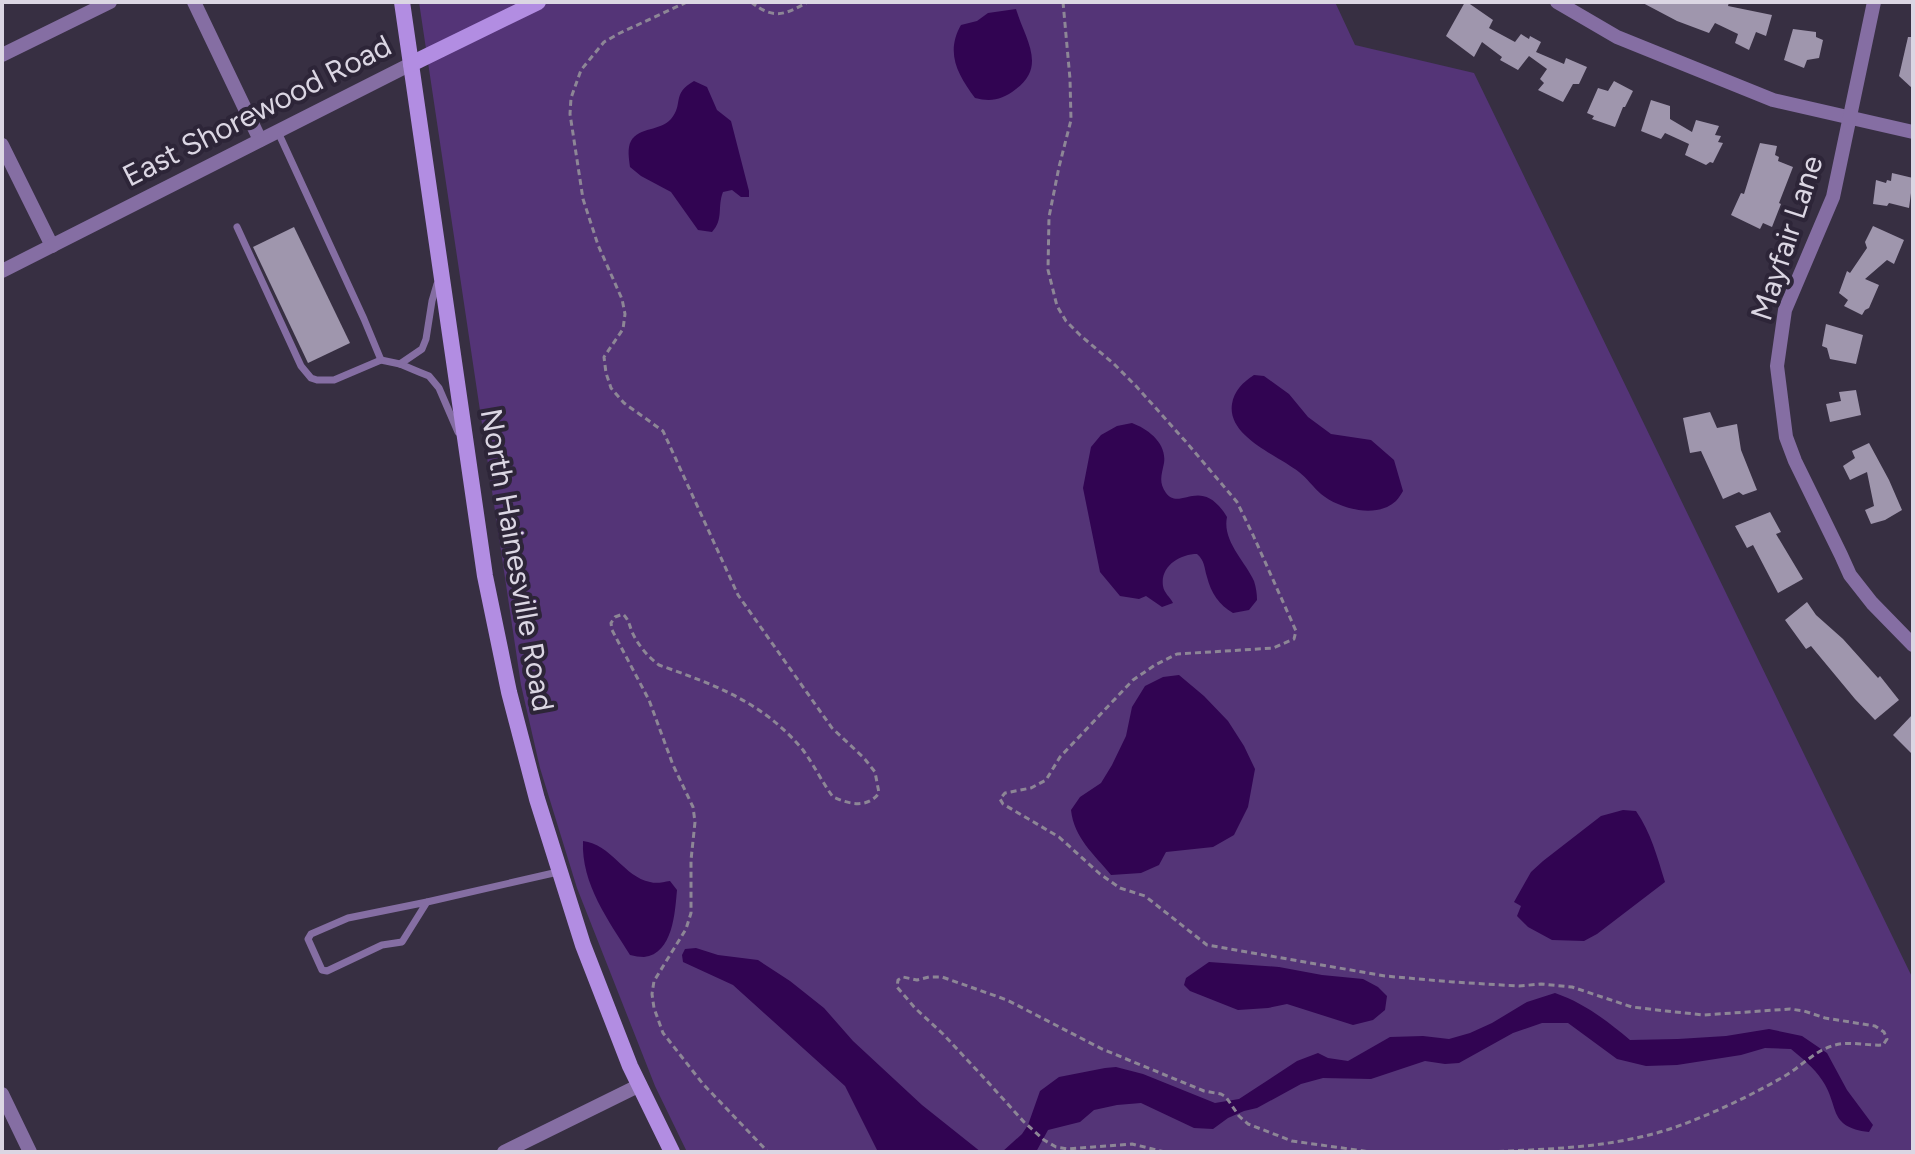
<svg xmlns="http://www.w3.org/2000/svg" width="1915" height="1154" font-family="Figtree,sans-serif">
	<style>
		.green { fill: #543477 }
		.water { fill: #310452 }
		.building { fill: #9f96ad }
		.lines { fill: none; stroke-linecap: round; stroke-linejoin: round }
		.path { stroke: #8d8696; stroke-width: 3; stroke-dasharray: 6 4; stroke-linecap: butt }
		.service { stroke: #856ea3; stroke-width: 7 }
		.minor { stroke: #856ea3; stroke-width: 14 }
		.secondary { stroke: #b28de2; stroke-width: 16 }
		.labels { text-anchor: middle; stroke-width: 8; stroke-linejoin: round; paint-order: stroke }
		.street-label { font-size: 30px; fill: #dbd6e3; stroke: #2d2538 }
	</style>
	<rect width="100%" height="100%" fill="#372f42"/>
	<path class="green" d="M419 2H1335L1355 45 1474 73 1913 979V1152H687L655 1086 577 888 540 768 521 685Z"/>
	<g class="water">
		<path d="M1016 9C1025 39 1047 66 1016 89 1002 100 991 102 975 98 958 75 945 53 961 25L977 21 988 13Z"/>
		<path d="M694 81 707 87 717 110 731 121 749 191V197H741L732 190 723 192C717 207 724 219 712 232L698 230 671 192 641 176 630 167C629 159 627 148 631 141 639 127 661 131 671 119 684 104 671 94 694 81Z"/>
		<path d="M1254 375 1264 376 1289 394 1308 417 1331 434 1371 440 1394 460 1403 491C1401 494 1399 498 1396 501 1377 519 1339 509 1321 494 1313 487 1307 478 1299 472 1278 455 1227 437 1232 404 1234 391 1243 382 1254 375Z"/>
		<path d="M1132 423C1148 429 1167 443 1164 463 1162 474 1158 482 1166 493 1180 512 1201 474 1227 517 1222 541 1245 561 1254 581 1256 587 1257 594 1257 600L1249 610 1233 613C1219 605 1211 593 1207 577 1204 567 1205 561 1197 554 1180 554 1160 566 1163 586 1164 593 1170 597 1173 603L1162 607 1146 596 1139 599 1120 596 1100 572 1083 488 1091 447 1101 435 1117 426Z"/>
		<path d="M1179 675 1204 696 1228 721 1244 746 1255 769 1248 807 1234 835 1213 847 1166 852 1159 865 1141 873 1111 875C1094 854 1074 838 1071 810L1080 797 1101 783 1112 765 1126 736 1132 707 1145 686 1163 677Z"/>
		<path d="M1623 810 1636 811C1651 833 1657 856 1665 882L1597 934 1584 941 1552 940 1528 927 1517 916 1521 906 1514 902 1531 872 1543 861 1601 816Z"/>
		<path d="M583 841C611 844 624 877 650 882 657 884 663 882 670 881L677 890C675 912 673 954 644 957 639 957 635 956 630 955 609 921 581 884 583 841Z"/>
		<path d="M696 948 718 955 758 960 790 981 824 1008 853 1041 922 1105 981 1152H878L845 1086 733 985 683 962 682 955 685 949Z"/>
		<path d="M1209 962 1279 967 1322 975 1363 979 1378 987 1387 996 1385 1010 1373 1020 1353 1025 1287 1004 1268 1008 1238 1010 1190 991 1184 985 1186 978Z"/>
		<path d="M1555 993C1584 1003 1606 1020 1630 1040L1678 1039 1726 1036 1769 1029 1802 1036 1827 1053 1847 1090 1873 1125 1869 1132C1827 1127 1840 1106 1822 1080 1814 1068 1802 1058 1791 1049L1765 1048 1741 1055 1677 1065 1646 1066 1617 1059 1568 1023H1542L1513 1033 1459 1063 1445 1064 1425 1061 1371 1079 1323 1078 1301 1084 1257 1108 1244 1111 1228 1118 1213 1129 1194 1128 1141 1103 1117 1105 1094 1110 1080 1122 1048 1130 1036 1152H1002L1022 1134 1028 1125 1040 1091 1059 1077 1105 1068 1116 1067 1143 1074 1215 1103 1239 1099 1297 1061 1318 1053 1328 1058 1348 1061 1390 1037 1423 1036 1449 1039 1470 1033 1492 1023 1527 1002Z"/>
	</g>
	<g class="building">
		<path d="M1465 2H1467L1493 20 1489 28 1515 42 1521 34 1529 39 1530 36 1541 42 1536 52 1564 64 1566 58 1587 67 1579 84H1573L1563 102 1538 90 1544 83 1540 79 1547 69 1529 56 1518 70 1500 60 1502 57 1482 42 1474 57 1446 36Z"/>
		<path d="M1641 2H1729L1728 6 1772 15 1766 36 1756 32 1749 50 1735 43 1738 34 1715 23 1709 33 1677 21Z"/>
		<path d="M1793 29 1816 32V37L1823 40 1819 58 1807 60 1804 68 1784 60Z"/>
		<path d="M1908 37H1913V89L1899 76Z"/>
		<path d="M1614 81 1633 91 1625 107H1623L1615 127 1592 119 1594 116 1587 113 1598 88 1608 91Z"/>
		<path d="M1651 100 1670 106V119L1692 132 1696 120 1719 126 1715 135 1721 136 1718 142 1723 143 1713 163 1710 162 1706 165 1685 155 1689 144 1665 133 1661 139 1641 131Z"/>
		<path d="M1760 143 1777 146 1775 155 1779 157 1778 161 1793 167 1779 203 1781 204 1772 227 1763 223 1760 229 1731 215 1741 193 1744 194Z"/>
		<path d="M1892 173 1913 178 1909 208 1889 203 1887 206 1873 204 1876 180 1886 183 1887 180 1891 181Z"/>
		<path d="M1873 226 1904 240 1894 264 1887 260 1865 279 1879 285 1869 308 1865 310 1862 315 1844 306 1848 300 1839 293 1847 271 1850 273 1867 248 1865 242Z"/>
		<path d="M294 227 350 343 308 363 253 247Z"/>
		<path d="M1826 324 1863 335 1856 364 1830 359 1827 348 1822 346Z"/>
		<path d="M1856 390 1861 415 1830 422 1826 404 1841 401 1839 392Z"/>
		<path d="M1710 412 1717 428 1737 424 1741 450 1757 490 1743 495 1739 492 1723 499 1701 451 1690 453 1683 418Z"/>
		<path d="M1869 443 1889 480 1902 510 1885 520 1871 524 1865 510 1874 506 1867 472 1850 480 1843 466 1855 458 1852 451Z"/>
		<path d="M1770 512 1781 532 1776 534 1803 579 1778 593 1753 545 1747 548 1735 526Z"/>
		<path d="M1807 602 1816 615 1843 639 1878 678 1880 676 1899 700 1875 720 1855 699 1811 646 1806 649 1785 620Z"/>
		<path d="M1913 714V755L1893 735Z"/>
	</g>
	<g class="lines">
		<g class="path">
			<path d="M687 2 620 33 604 42 581 70 571 98 570 114 583 199 598 245 622 299 625 314 623 329 604 357 606 373 611 388 624 403 663 431 738 595 832 728 864 758 875 772 879 793C867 809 849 804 833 797 822 782 814 765 803 750 763 702 715 685 659 665 648 657 638 645 632 632 629 624 629 620 623 614L615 617 611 623 612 630 649 700 673 765 693 807 695 822 691 860V913L686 929 654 981 652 994 654 1008 663 1033 703 1084 768 1152"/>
			<path d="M751 2C774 20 784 15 808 2"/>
			<path d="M1063 2 1070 79 1071 120 1059 167 1049 217 1048 270 1057 306 1066 321 1080 335 1114 364 1136 386 1187 443 1237 502 1253 535 1296 631 1294 639 1273 648 1177 654 1155 665 1133 680 1060 757 1046 780 1031 788 1005 793 1000 799 1003 804 1059 837 1100 874 1120 888 1145 896 1207 945 1385 976 1453 982 1519 986 1541 984 1572 987 1632 1007 1666 1011 1704 1015 1790 1009 1804 1011 1825 1018 1875 1026 1884 1032 1887 1039 1883 1045C1868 1046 1850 1041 1835 1045 1815 1050 1801 1067 1783 1077 1752 1095 1718 1111 1684 1124 1621 1148 1552 1149 1486 1152"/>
			<path d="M1165 1152 1132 1144 1068 1149 1056 1147 1044 1140 1024 1122 986 1080 943 1034 915 1008 897 987 898 980 903 977 917 980 929 977H942L1007 1000 1102 1049 1204 1091 1221 1094 1226 1097 1239 1116 1248 1124 1292 1141 1371 1152"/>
		</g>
		<g class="service">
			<path d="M278 132 364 319 381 360"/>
			<path d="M237 227 301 366 311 378 317 380H334L381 360 400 364 419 372 429 376 439 388 458 432"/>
			<path d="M400 364 422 349 426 339 432 301 437 284"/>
			<path d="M427 902 402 942 382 945 327 971 322 970 308 939 311 934 348 918 427 902 558 872"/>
		</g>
		<g class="minor">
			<path d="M194 2 260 140"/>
			<path d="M1557 2 1617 37 1773 100 1913 132"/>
			<path d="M1874 2 1833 197 1785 310 1777 366 1786 437 1795 461 1841 555 1850 575 1872 603 1913 645"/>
			<path d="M2 55 110 2"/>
			<path d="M2 145 52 246"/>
			<path d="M2 271 411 64"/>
			<path d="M2 1094 30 1152"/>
			<path d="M504 1152 640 1085"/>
		</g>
		<g class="secondary">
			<path d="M402 2 485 576 509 692 537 799 583 945 630 1066 672 1152"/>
			<path d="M411 64 538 2"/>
		</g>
	</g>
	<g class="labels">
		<g class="street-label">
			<text transform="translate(257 111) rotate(-27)" y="10">East Shorewood Road</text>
			<text transform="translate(1787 238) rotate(-72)" y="10">Mayfair Lane</text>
			<text transform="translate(517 560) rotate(80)" y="10">North Hainesville Road</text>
		</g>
	</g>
	<rect width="1915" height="1154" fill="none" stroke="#dbd6e3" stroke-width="8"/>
</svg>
